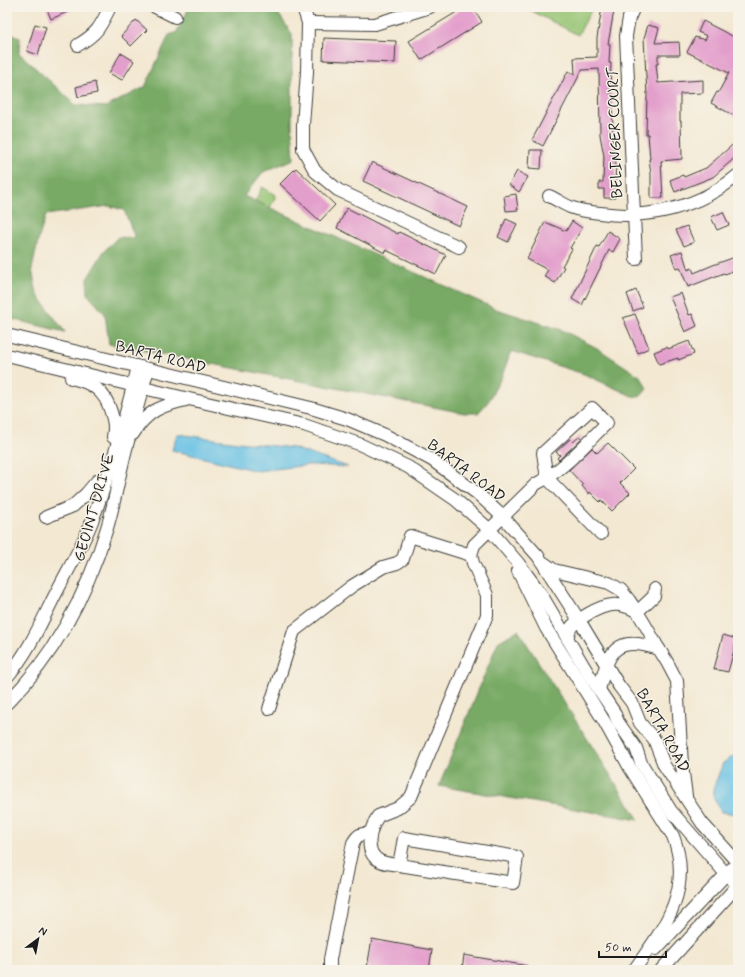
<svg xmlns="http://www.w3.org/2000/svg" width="745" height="977" font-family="Mynerve,sans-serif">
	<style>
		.green { fill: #96c573; stroke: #597048 }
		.forest { fill: #78aa65; stroke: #4a6340 }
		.water { fill: #67c1e4; stroke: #426e80 }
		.building { fill: #e39fcc }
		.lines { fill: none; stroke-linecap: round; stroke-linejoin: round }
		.minor-casing { stroke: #3c3b37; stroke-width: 14 }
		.minor { stroke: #fff; stroke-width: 12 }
		.labels { text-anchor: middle; stroke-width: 3; stroke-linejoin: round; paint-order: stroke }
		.street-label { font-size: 16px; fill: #1c1c1c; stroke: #f7f3e8 }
	</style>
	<rect width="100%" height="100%" fill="#f7f3e8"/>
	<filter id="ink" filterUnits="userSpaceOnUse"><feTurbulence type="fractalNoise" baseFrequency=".025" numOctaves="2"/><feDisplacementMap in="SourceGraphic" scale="8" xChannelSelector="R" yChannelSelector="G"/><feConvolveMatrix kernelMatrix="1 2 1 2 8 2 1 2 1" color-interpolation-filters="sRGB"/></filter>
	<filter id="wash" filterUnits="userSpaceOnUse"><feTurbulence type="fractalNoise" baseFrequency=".012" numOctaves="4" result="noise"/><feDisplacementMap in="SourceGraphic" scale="16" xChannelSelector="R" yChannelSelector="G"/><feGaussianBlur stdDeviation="0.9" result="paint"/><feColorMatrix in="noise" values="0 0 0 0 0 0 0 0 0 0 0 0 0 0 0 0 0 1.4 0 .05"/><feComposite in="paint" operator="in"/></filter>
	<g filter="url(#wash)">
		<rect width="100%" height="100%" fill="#f3e8d2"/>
		<g class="green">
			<path d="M524 7H593L578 35Z"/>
			<path d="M262 187 276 195 269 210 255 202Z"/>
		</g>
		<g class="forest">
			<path d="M183 7H275L276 10 292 34V125L294 159 263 172 244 196 496 309 562 330 597 348 641 377 647 389 640 397 632 396 584 374 511 351 502 376 488 402 478 413H464L109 344 105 314 88 295 87 279 104 251 118 237 135 238 124 210 109 206 46 215 39 237 32 269 37 294 65 332 7 318V33L8 31 20 38 19 53 76 105 106 107 145 87 169 35 177 32 188 10Z"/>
			<path d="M518 630 639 820 439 786 498 642Z"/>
		</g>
		<g class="water">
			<path d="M177 434 238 442 293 448 348 467 310 465 257 471 172 450Z"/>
			<path d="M738 753V814L721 812 713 797 715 784 723 763Z"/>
		</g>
		<g id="blocks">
			<g class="building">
				<path d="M46 7H79L51 19Z"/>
				<path d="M465 7H473L482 22 421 60 409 41Z"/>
				<path d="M602 7H616L613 16 608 44H610L609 63H611L610 94H612L613 131H611L615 155H616L615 198H604V189H599V182H603L604 156 600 135 599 69 582 70 543 146 532 140 568 71 575 74 574 58 597 57V38Z"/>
				<path d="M136 20 147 30 131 46 121 36Z"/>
				<path d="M703 21 738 39V118L711 103 717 92 718 93 729 73 687 52 695 37 705 40 707 36 698 32Z"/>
				<path d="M35 24 46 27 38 55 27 51Z"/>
				<path d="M648 25 659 28 655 43 679 42 680 55H658V64H656L658 83 703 80V93L680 94V121H681L682 159 661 161 663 198H651V174L649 159H650L648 134H646L647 95 644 38Z"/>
				<path d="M324 38 396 41 395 63 323 60Z"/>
				<path d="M121 53 134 61 122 80 109 73Z"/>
				<path d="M95 82 97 93 78 97 76 87Z"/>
				<path d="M738 140V155L713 177 675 192 670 180 683 175 684 177 706 168Z"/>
				<path d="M530 150H542L541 169 529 168Z"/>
				<path d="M372 162 468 207 459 226 363 181Z"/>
				<path d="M296 168 335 205 320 221 280 184Z"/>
				<path d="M517 171 528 177 519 192 509 185Z"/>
				<path d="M516 194 518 210 506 211 504 196Z"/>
				<path d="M347 208 398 234 399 232 446 255 436 274 386 250 385 253 337 228Z"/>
				<path d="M723 212 729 225 717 230 711 217Z"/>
				<path d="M506 219 517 224 508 242 498 237Z"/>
				<path d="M572 221 582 228 570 248 572 249 562 266 564 267 555 283 544 276 548 270 527 259 545 222 566 231Z"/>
				<path d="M687 226 694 242 684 246 676 230Z"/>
				<path d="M608 231 620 239 613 252 609 250 582 305 572 299 597 246 599 247Z"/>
				<path d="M682 251 688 270 692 268 694 273 713 265 738 256V269L725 274 724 273 688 287 680 267 676 268 671 255Z"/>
				<path d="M636 290 643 307 633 311 627 294Z"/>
				<path d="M681 293 689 315 692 314 697 326 685 332 670 297Z"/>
				<path d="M635 314 649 348 638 353 623 318Z"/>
				<path d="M689 341 694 354 678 360V358L659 364 654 352 667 347 668 349Z"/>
				<path d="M580 436 582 438 559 460 557 458 560 455 556 452 570 439 573 442Z"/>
				<path d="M608 443 634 469 620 483 630 493 612 511 601 500 600 502 590 492 589 494 582 486 583 485 569 470 592 448 597 453Z"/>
				<path d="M723 635 737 639 728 672 714 669Z"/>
				<path d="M372 939 432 950 429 970H377L367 968Z"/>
				<path d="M464 955 528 966V970H462Z"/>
			</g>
		</g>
	</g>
	<g filter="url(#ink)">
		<use href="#blocks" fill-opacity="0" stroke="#3c3b37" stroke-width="1"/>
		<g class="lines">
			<g class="minor-casing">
				<g id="minor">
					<path d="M155 7 175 17"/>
					<path d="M303 7 308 23 307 72 303 125V149L315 171 338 190 459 247"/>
					<path d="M634 7 629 18 626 36 636 259"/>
					<path d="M308 23 375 24 430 7"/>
					<path d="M78 45C98 33 100 27 110 7"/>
					<path d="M549 196C556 199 563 204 570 207 580 211 590 212 600 213 649 220 700 207 738 175"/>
					<path d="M7 335 311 408 347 419 385 435 432 460 478 494 503 517 538 556 579 620 619 686 632 703 640 723 654 739 664 765 702 823 738 863"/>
					<path d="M7 355 189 399 304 425 359 444 408 467 456 500 490 530 519 564 541 594 589 675 614 712 618 722 636 748 641 763 671 811 726 874 738 885"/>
					<path d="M71 378C93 383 105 391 111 412 114 422 115 426 113 437"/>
					<path d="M133 434C147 411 160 406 186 400"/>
					<path d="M46 517 73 506 86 494 97 481 106 478"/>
					<path d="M544 563 554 570 609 583 621 590 629 600 637 612 654 596 655 589"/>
					<path d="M518 571 546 628 604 721 630 768 673 836C694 890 664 928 634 970"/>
					<path d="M567 638C568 635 569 632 570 629 576 619 600 606 612 605 620 604 630 607 636 611 640 614 655 643 659 649"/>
					<path d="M7 677C28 653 40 625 54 597 67 571 82 547 92 521 111 472 125 417 138 367"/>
					<path d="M599 690C609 652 614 634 659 649L667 662 677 681 682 765 686 796"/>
					<path d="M7 703C56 654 87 594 107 528 114 505 118 481 124 457 131 428 140 398 148 369"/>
					<path d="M269 709 294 631 352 586 383 567 397 563 403 559 410 536 471 555"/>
					<path d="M399 865 404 838 517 857 513 883 399 865C393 864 386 864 380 861 363 852 370 829 378 816L398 808 411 797 487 615V595L473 563 471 555 474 545 536 484C564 470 585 444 607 423L592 408 543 453 547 478 601 534"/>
					<path d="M656 949 731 869"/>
					<path d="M330 970V959L353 843C358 834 361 833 370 834"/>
					<path d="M661 970 738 885"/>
				</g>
			</g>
			<use href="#minor" class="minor"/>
		</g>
	</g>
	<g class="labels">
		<g class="street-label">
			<text transform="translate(614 133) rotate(-92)" y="6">BELINGER COURT</text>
			<text transform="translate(161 356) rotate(14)" y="6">BARTA ROAD</text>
			<text transform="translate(467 470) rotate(37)" y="6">BARTA ROAD</text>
			<text transform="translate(93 507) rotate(-74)" y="6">GEOINT DRIVE</text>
			<text transform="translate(664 730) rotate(61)" y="6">BARTA ROAD</text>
		</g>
	</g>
	<rect width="745" height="977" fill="none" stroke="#f7f3e8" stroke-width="24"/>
	<g transform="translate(38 939) rotate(32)" stroke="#f7f3e8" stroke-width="3" paint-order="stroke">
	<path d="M0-3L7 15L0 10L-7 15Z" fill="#1c1c1c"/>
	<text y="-6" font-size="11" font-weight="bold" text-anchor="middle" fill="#1c1c1c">N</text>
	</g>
	<path d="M599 951v6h67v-6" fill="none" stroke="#1c1c1c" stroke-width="2"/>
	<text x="605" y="951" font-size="12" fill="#1c1c1c" stroke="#f7f3e8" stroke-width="3" paint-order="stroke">50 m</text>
</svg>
